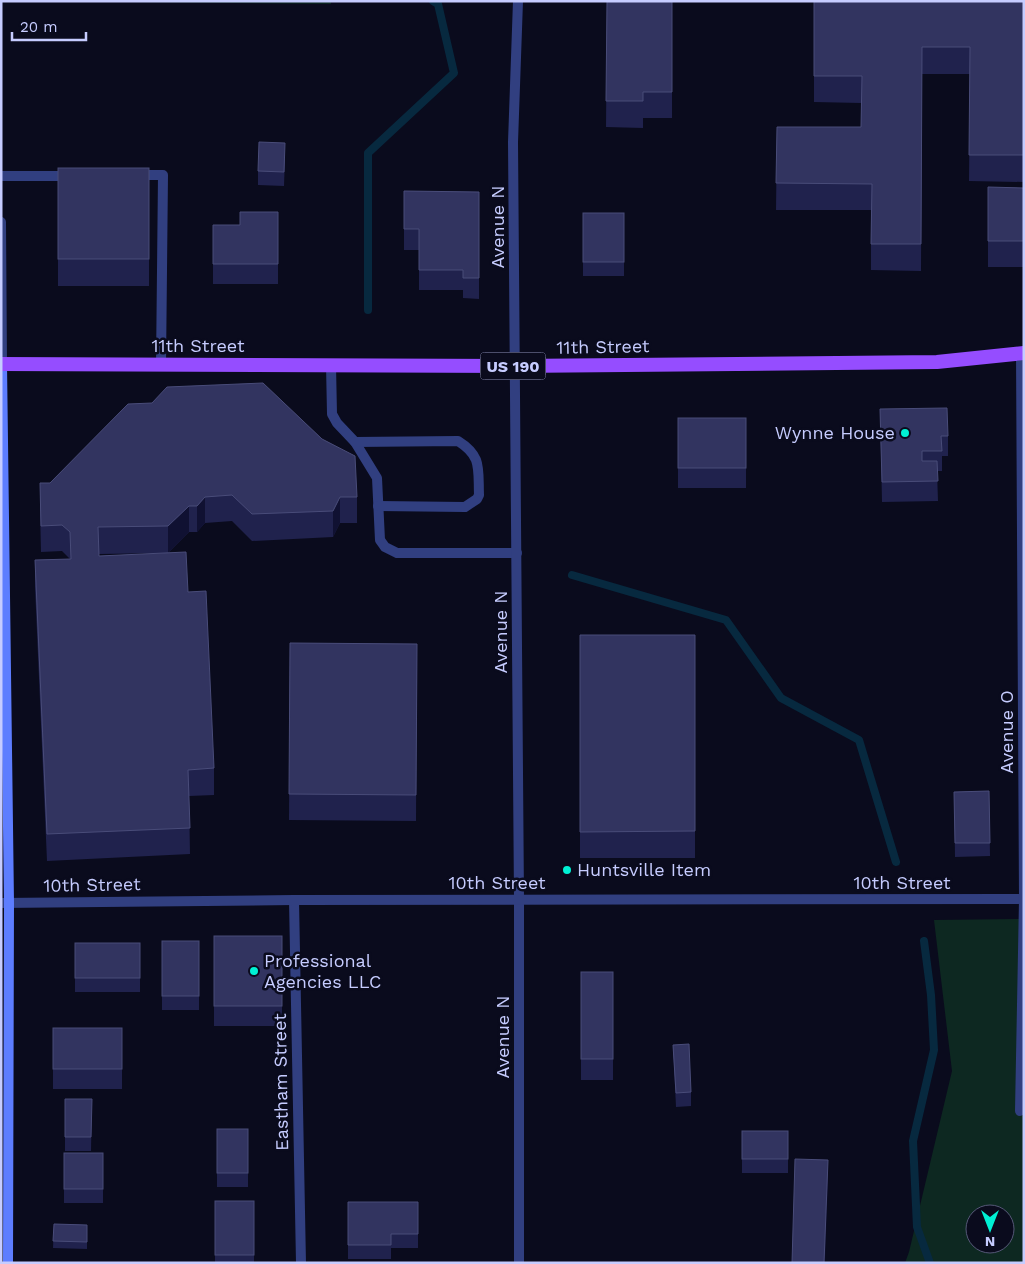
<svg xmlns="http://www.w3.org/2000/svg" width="1025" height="1264" font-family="'Work Sans',sans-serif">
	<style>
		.green { fill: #0d2821; fill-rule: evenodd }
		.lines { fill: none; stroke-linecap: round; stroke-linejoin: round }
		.stream { stroke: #07293f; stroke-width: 8 }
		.service { stroke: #313f80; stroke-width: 10 }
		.minor { stroke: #313f80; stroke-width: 10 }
		.secondary { stroke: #5d7dff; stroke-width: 10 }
		.primary { stroke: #954dff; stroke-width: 14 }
		.wall { fill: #20224d }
		.shaded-wall { fill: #101132 }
		.building { fill: #323460; stroke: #494c79 }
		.poi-dot { fill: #00f1d4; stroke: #0a0b1d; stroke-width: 2 }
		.labels { text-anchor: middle; stroke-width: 5; stroke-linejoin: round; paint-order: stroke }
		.shield { fill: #0a0b1d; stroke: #8e92bb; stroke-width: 1 }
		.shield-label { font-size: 16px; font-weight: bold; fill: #c6ccff }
		.street-label { font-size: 18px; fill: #c6ccff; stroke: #0a0b1d }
		.poi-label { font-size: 18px; fill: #c6ccff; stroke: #0a0b1d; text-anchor: start }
	</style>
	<rect width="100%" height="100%" fill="#0a0b1d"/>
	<g class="green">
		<path d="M32 1H331V4Z"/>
		<path d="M1024 919V1263H905L909 1252 952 1071 934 920ZM975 1214H1005V1244H975Z"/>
	</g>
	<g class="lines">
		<g class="stream">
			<path d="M368 310V153L454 73 438 4 433 1"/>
			<path d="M572 575 726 620 781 698 859 740 896 862"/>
			<path d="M924 941 931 995 934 1050 913 1141 917 1227 930 1263"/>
		</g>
		<g class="service">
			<path d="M136 175H163L161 365"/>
			<path d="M1 176H72"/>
			<path d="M331 365 332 414 337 423 355 442 377 478 380 540 385 547 397 553H517"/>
			<path d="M355 442 458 441C482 456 478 468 479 495L477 499 465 507 378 506"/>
		</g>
		<g class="minor">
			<path d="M518 1 513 142 519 899V1263"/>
			<path d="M1 222 2 364"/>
			<path d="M294 900 301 1263"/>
			<path d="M1 903 294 900 1024 899"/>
			<path d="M1020 1111 1024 899 1021 353"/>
		</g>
		<path class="secondary" d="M2 364 9 903 8 1263"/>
		<path class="primary" d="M1 364 515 366 937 362 1024 353"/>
	</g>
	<g class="wall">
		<path d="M607 1H672V118H643V128L606 127Z"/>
		<path d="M814 1H1024V182L969 181 970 74H922L921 271 871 270V210H776L777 127H861V103L814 102Z"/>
		<path d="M285 157 284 186 258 185V171Z"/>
		<rect x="58" y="168" width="91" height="118"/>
		<path d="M988 187 1024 188V267H988Z"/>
		<path d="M404 191 479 192V299L463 298V290H419V250H404Z"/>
		<path d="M278 212V284H213V225H240Z"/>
		<rect x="583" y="213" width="41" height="63"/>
		<path d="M880 409 948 436V456H942V471H937L938 501 882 502Z"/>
		<rect x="678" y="418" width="68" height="70"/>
		<path d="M40 483 357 497V523H340L333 537 252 541 232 521 205 523 197 532H189L168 553 99 554V556L188 592 214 768V795L189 796 190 854 47 861 35 587V560L70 559 62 551 41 552 40 510Z"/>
		<rect x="580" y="635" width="115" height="223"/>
		<path d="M290 643 417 644 416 821 289 820Z"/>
		<path d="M989 791 990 856 955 857 954 792Z"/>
		<rect x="214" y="936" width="68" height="90"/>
		<rect x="162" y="941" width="37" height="69"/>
		<rect x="75" y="943" width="65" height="49"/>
		<rect x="581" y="972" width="32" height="108"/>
		<rect x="53" y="1028" width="69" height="61"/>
		<path d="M673 1045 691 1092V1106L676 1107Z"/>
		<path d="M65 1099H92L91 1151H65Z"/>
		<rect x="217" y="1129" width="31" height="58"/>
		<rect x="742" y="1131" width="46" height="42"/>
		<rect x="64" y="1153" width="39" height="50"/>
		<rect x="215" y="1201" width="39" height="62"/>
		<path d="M348 1202H418V1248H391V1259H348Z"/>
		<path d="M54 1224 87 1225V1249L53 1248Z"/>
	</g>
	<g class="shaded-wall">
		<path d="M205 497V523L197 532V506Z"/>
		<path d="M340 497V523L333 537V511Z"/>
		<path d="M189 506V532L168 553V526Z"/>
		<path d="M828 1160V1180L825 1263H824Z"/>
	</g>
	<g class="building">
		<path d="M607 1H672V92H643V101H606Z"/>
		<path d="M814 1H1024V155H969L970 47H922L921 244H871L872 184 776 183 777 127H861L862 76H814Z"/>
		<path d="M259 142 285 143 284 172 258 171Z"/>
		<rect x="58" y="168" width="91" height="91"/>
		<path d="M988 187 1024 188V241H988Z"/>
		<path d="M404 191 479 192V278H463V270H419V229H404Z"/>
		<path d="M240 212H278V264H213V225H240Z"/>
		<rect x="583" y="213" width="41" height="49"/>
		<path d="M263 383 322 439 355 456 357 497H340L333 511 252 514 232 495 205 497 197 506H189L168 526 98 527 99 556 186 552 188 592 206 591 214 768 188 770 190 828 47 834 35 560 71 559 70 532 62 525 41 526 40 483H50L128 404 152 403 167 387Z"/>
		<path d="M947 408 948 436H941L942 451H922V461H937L938 481 882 482 880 409Z"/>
		<rect x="678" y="418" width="68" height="50"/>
		<path d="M580 635H695V831L580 832Z"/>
		<path d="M290 643 417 644 416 795 289 794Z"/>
		<path d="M989 791 990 843H955L954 792Z"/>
		<rect x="214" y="936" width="68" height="70"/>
		<rect x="162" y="941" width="37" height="55"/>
		<rect x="75" y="943" width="65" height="35"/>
		<rect x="581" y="972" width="32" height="87"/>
		<rect x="53" y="1028" width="69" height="41"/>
		<path d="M689 1044 691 1092 676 1093 673 1045Z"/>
		<path d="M65 1099H92L91 1137H65Z"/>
		<rect x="217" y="1129" width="31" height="44"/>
		<rect x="742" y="1131" width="46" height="28"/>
		<rect x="64" y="1153" width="39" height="36"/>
		<path d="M795 1159 828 1160 824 1263H792Z"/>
		<rect x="215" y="1201" width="39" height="54"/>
		<path d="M348 1202H418V1234H391V1245H348Z"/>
		<path d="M54 1224 87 1225V1242L53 1241Z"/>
	</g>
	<g class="poi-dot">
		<circle cx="905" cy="433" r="5"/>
		<circle cx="567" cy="870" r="5"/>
		<circle cx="254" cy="971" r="5"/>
	</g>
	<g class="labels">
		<rect class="shield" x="480.5" y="352.5" width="65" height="27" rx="4"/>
		<g class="shield-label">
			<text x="513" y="372">US 190</text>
		</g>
		<g class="street-label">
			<text transform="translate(498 227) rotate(-90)" y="6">Avenue N</text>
			<text x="198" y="352">11th Street</text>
			<text transform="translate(603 347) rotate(-1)" y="6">11th Street</text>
			<text transform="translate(501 632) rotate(-90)" y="6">Avenue N</text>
			<text transform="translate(1007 732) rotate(-90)" y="6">Avenue O</text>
			<text x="497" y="889">10th Street</text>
			<text x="902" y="889">10th Street</text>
			<text transform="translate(92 885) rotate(-1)" y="6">10th Street</text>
			<text transform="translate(503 1037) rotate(-90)" y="6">Avenue N</text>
			<text transform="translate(281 1082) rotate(-91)" y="6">Eastham Street</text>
		</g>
		<g class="poi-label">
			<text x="895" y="439" text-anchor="end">Wynne House</text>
			<text x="577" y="876">Huntsville Item</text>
			<text x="264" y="967">Professional<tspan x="264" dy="21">Agencies LLC</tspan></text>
		</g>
	</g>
	<rect width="1025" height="1264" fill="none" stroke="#c6ccff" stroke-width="5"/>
	<g transform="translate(990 1229) rotate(180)"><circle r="24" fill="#0a0b1d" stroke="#555877"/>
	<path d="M0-4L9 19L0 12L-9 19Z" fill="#00f1d4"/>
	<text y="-8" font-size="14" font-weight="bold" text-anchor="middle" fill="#c6ccff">N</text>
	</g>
	<path d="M12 32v8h74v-8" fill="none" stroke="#c6ccff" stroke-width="2.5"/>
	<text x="20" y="32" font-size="15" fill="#c6ccff" stroke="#0a0b1d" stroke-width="4" paint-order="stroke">20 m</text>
</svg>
